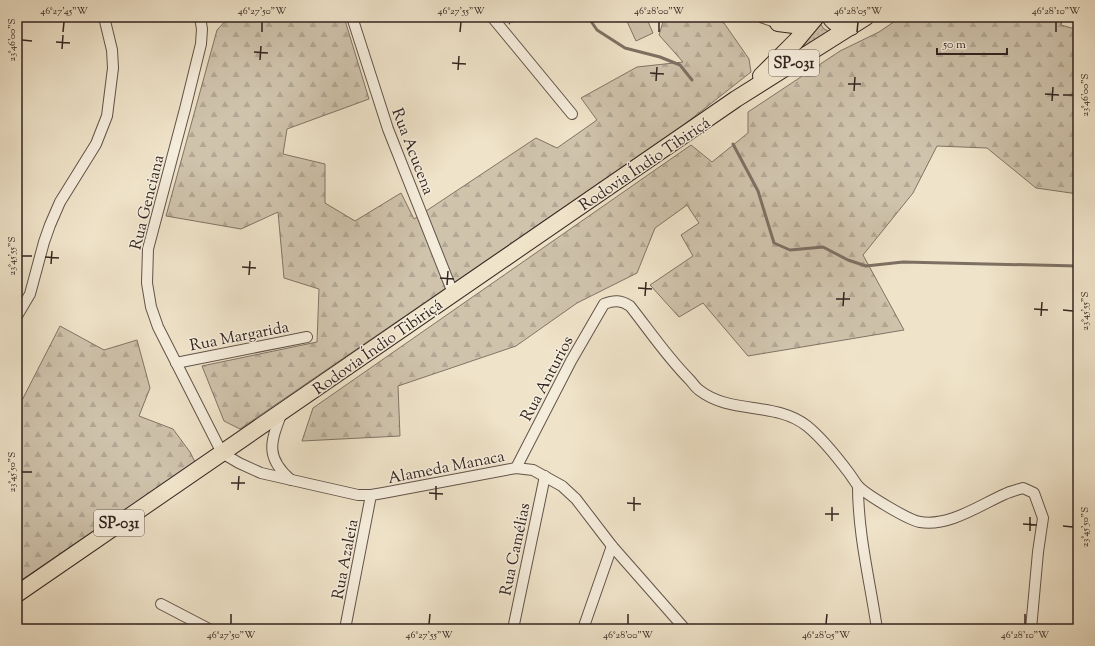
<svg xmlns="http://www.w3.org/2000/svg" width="1095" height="646" font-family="'Sorts Mill Goudy',serif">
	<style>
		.grass { fill: url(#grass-dots); stroke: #817466 }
		.forest { fill: url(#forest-firs); stroke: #817466 }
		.park { fill: #cfc3ac; stroke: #817466 }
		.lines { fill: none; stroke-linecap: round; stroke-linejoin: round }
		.stream { stroke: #7d7063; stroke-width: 3 }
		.minor-casing { stroke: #62544a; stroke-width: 12 }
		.trunk-casing { stroke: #332520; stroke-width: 18 }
		.path { stroke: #332520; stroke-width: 1.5; stroke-dasharray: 1 2; stroke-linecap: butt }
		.minor { stroke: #f5eddc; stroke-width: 10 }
		.trunk { stroke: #efe3c9; stroke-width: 16 }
		.ticks { fill: none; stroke: #332520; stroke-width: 1.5 }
		.labels { text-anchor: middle; stroke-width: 3; stroke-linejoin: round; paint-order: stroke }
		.shield { fill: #f5eddc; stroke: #6d6158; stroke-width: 1 }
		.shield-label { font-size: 15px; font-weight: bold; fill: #332520 }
		.street-label { font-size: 16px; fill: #332520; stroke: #f5eddc }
		.neatline { fill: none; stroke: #332520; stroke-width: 1.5 }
		.ticks-label { font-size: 10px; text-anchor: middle; fill: #332520 }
	</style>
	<defs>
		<pattern id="grass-dots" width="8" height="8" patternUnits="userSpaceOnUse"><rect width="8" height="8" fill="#cfc3ac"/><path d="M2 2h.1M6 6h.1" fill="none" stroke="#b2a794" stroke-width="1.8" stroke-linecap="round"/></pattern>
		<pattern id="forest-firs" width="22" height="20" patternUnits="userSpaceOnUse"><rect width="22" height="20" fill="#cfc3ac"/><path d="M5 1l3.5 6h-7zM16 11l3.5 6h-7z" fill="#b2a794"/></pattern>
	</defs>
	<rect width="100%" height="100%" fill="#efe3c9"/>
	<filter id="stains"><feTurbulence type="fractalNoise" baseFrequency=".005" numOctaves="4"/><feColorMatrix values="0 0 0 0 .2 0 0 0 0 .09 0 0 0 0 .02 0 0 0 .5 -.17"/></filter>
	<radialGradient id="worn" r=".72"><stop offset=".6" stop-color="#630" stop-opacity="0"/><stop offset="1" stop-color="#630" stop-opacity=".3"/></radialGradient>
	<path class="grass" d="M819 22 824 29 830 32 764 79Z"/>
	<g class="forest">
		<path d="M229 17H344L369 99 287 129 283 154 325 164V203L355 221 401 193 414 219 536 138 557 148 597 120 581 98 637 67 683 62 659 35 663 22 675 17H710L724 23 749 59 751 72 681 127 240 429 224 421 202 366 317 342 319 289 284 278 278 212 241 229 166 216 217 30Z"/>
		<path d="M901 17H1063L1061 25 1078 30V194L1036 188 987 148 937 146 913 193 863 255 904 330 748 356 703 303 679 317 650 285 693 256 681 235 699 223 687 205 655 228 637 273 577 303 516 346 398 386 400 436 302 441 313 408 691 145 712 162 748 133V112L840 51 879 32Z"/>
		<path d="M60 326 104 350 137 340 150 388 139 416 173 429 190 452 195 462 17 583V410Z"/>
	</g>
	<path class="park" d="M625 17H646L653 33 636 41Z"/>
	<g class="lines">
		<g class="stream">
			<path d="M588 17 597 30 625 48 660 57 680 65 692 80"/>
			<path d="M733 144 758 191 774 243 790 250 823 247 848 260 866 266 903 262 1078 266"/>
		</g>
		<g class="minor-casing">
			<g id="minor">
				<path d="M200 17 202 29 201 44 185 109 148 249 147 283 151 307 158 327 222 453 239 463 261 473 358 495H371L383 493 516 468 533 470 562 486 576 499 612 546 685 629"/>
				<path d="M352 17 388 129 453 293"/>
				<path d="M492 17 572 114"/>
				<path d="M761 17 778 23"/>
				<path d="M17 316 30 294 44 242 50 225 60 202 96 144 107 116 113 68 112 50 104 17"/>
				<path d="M176 363 307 337"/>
				<path d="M282 412C271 441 264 457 291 480"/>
				<path d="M516 468 571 361 604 304C614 300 621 300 630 306 649 330 667 357 689 379 692 382 695 387 699 390 731 415 775 401 807 426 823 439 837 457 849 473 852 477 855 482 858 486 867 495 908 520 920 522 949 527 980 505 1005 494 1011 491 1017 490 1023 488L1034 493 1043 518 1038 552 1031 629"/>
				<path d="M858 486C858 535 870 581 877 629"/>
				<path d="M161 604 209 629"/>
				<path d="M345 629 371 495"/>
				<path d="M513 629 545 476"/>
				<path d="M583 629 612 546"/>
			</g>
		</g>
		<g class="trunk-casing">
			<g id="trunk">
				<path d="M830 17C835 25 842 26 851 27"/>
				<path d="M778 23 794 25 812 21"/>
				<path d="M761 76 796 41 816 17"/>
				<path d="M17 594 736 99 866 17"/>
			</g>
		</g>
		<path class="path" d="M509 24 519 17"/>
		<use href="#minor" class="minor"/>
		<use href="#trunk" class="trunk"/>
	</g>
	<path class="ticks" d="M63 32 64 22M262 32V22M460 32 461 22M659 32V22M857 32 858 22M1056 32V22M22 40 32 41M56 42 70 43M62 49 63 35M254 52 268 53M260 60 261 46M452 63 466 64M458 70 459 56M650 73 664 74M656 81 657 67M848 84H861M854 91 855 77M1045 94 1059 95M1063 95H1073M1052 101 1053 87M22 256H32M45 257 59 258M51 264 52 251M242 267 256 268M249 275 250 261M440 278 454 279M447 285 448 271M638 288 652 289M645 296 646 282M836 299H850M843 306 844 292M1034 309 1048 310M1063 310 1073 311M1041 316 1042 302M22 472H32M231 483H245M238 490 239 476M429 493 443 494M436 500V486M627 503 641 504M634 511V497M825 514H839M832 521V507M1023 524 1037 525M1063 526 1073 527M1030 531V517M231 624V614M429 624 430 614M628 624V614M826 624 827 614M1025 624V614"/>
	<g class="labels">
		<g class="shield">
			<rect x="769" y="50" width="50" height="26" rx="3"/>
			<rect x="94" y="510" width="50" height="26" rx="3"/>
		</g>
		<g class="shield-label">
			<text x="794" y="68">SP-031</text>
			<text x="119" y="528">SP-031</text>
		</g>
		<g class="street-label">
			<text transform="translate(414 151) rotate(69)" y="6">Rua Acucena</text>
			<text transform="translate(644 163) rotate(-34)" y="6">Rodovia Índio Tibiriçá</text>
			<text transform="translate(146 202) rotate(-76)" y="6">Rua Genciana</text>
			<text transform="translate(239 335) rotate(-11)" y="6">Rua Margarida</text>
			<text transform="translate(377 346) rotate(-35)" y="6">Rodovia Índio Tibiriçá</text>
			<text transform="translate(546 378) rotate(-62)" y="6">Rua Anturios</text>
			<text transform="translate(446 466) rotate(-11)" y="6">Alameda Manaca</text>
			<text transform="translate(514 549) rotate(-78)" y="6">Rua Camélias</text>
			<text transform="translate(344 559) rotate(-79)" y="6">Rua Azaleia</text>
		</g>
	</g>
	<rect width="1095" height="646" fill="none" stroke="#efe3c9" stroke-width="44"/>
	<path d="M937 48v6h70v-6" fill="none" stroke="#332520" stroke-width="2"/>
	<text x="943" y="48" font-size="12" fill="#332520" stroke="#f5eddc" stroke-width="3" paint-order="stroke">50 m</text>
	<rect x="22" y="22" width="1051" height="602" class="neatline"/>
	<g class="ticks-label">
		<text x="64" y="14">46°27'45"W</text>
		<text x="262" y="14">46°27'50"W</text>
		<text x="461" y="14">46°27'55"W</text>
		<text x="659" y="14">46°28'00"W</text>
		<text x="858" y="14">46°28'05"W</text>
		<text x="1056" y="14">46°28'10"W</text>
		<text transform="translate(11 40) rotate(-90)" y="4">23°46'00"S</text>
		<text transform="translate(1084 95) rotate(-90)" y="4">23°46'00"S</text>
		<text transform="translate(11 256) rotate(-90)" y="4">23°45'55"S</text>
		<text transform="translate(1084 311) rotate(-90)" y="4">23°45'55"S</text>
		<text transform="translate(11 472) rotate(-90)" y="4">23°45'50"S</text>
		<text transform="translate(1084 527) rotate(-90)" y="4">23°45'50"S</text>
		<text x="231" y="638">46°27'50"W</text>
		<text x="429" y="638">46°27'55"W</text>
		<text x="628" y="638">46°28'00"W</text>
		<text x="826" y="638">46°28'05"W</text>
		<text x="1025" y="638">46°28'10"W</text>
	</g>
	<rect width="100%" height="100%" filter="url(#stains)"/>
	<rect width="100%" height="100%" fill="url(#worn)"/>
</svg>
